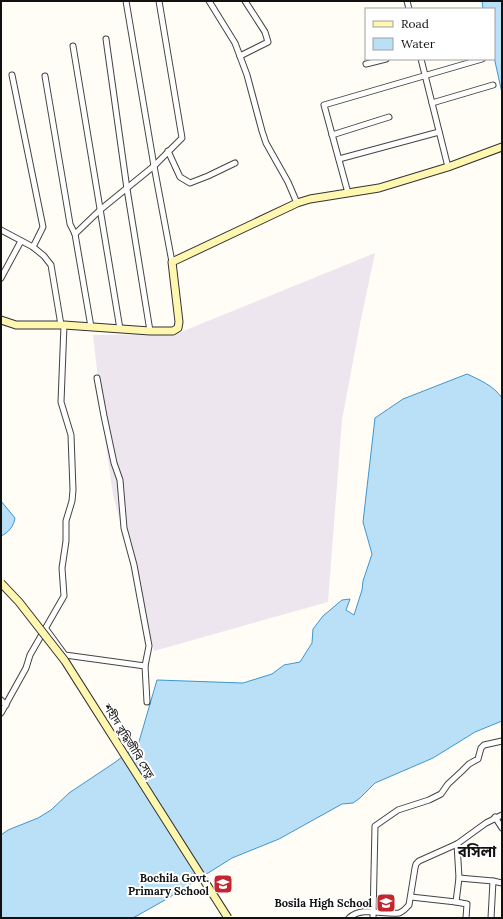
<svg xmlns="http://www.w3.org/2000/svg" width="503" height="919" font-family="Lora,'Noto Sans Bengali',serif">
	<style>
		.industrial { fill: #eee6ef }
		.water { fill: #b9e0f7; stroke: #3f96cf }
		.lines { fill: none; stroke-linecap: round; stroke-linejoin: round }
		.street-casing { stroke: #444; stroke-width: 7 }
		.secondary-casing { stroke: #333; stroke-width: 9 }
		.street { stroke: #fff; stroke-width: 5 }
		.secondary { stroke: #fff6b0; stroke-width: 7 }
		.secondary-bridge-casing { stroke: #333; stroke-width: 9; stroke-linecap: butt }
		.secondary-bridge { stroke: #fff6b0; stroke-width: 7 }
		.labels { text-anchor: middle; stroke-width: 4; stroke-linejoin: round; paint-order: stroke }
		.street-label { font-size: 11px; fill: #111; stroke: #fff }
		.poi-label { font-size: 11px; font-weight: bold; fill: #111; stroke: #fff; text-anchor: end }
		.district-label { font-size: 15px; font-weight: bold; fill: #111; stroke: #fff }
	</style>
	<rect width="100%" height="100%" fill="#fffdf5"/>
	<path class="industrial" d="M375 253 360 324 342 420 328 602 154 651 113 495 105 439 93 335 176 334Z"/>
	<g class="water">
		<path d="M482 1H502V93L494 57V9H483Z"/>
		<path d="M467 374C480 380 494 386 502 398V721L475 732 433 758 375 783 360 798 353 803 342 804 279 839 232 858 165 900 133 918H1V835L8 830 38 818 51 810 69 793 114 763 138 745 157 680 243 683 272 674 284 665 300 662 312 643 313 629 323 616 342 600 350 599 346 610 354 615 362 590 363 581 372 554 363 522 375 418 403 399Z"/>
		<path d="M1 501 15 518C14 526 8 533 1 536Z"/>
	</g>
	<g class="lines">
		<g class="street-casing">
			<g id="street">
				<path d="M126 1 154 166 172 262"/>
				<path d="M209 1 235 43 247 75 262 131 266 143 288 182 297 203"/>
				<path d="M407 1 409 9"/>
				<path d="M106 39 127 189 150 331"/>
				<path d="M73 46 120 329"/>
				<path d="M240 56 268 42 265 32 245 1"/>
				<path d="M421 59 448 167"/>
				<path d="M366 64 386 59"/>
				<path d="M12 75 43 227 33 247"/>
				<path d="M45 76 70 224 75 234 91 327"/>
				<path d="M432 103 493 85"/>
				<path d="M332 135 389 117"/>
				<path d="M168 151 180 177 190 183 208 176 235 163"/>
				<path d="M339 159 439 132"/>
				<path d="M348 193 324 105 482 59"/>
				<path d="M1 230 33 247 44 256 51 265 61 325"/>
				<path d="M75 234 100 210 154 166 182 138 159 1"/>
				<path d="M1 278 21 241"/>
				<path d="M97 378 104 416 114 463 120 480 124 528 134 565 149 646 145 666 147 702"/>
				<path d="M46 629 65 655 145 666"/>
				<path d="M1 700 6 705"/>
				<path d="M1 713 26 668 30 655 64 596 62 568 66 541V521L72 501 73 490 71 435 61 402 64 325"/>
				<path d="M495 817 502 828"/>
				<path d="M459 878 493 881 502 883"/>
				<path d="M411 897 456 902 459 878 457 844"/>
				<path d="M456 902 467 904 466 918"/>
				<path d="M349 918C362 906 383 915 399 913 403 912 406 908 409 905L415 868 416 864 419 861 457 844 486 823 502 815"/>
				<path d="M373 918 375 826 398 810 429 800 441 794 448 784 462 771 469 764 478 759 481 748 484 745 502 741"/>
				<path d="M491 918 493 881"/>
			</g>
		</g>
		<g class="secondary-casing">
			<path id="secondary" d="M1 320 16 325H64L150 331H173L178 328 179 322 172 262 297 203 310 199 379 188 448 167 502 147"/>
		</g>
		<use href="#street" class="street"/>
		<use href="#secondary" class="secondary"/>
		<g class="secondary-bridge-casing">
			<path id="secondary-bridge" d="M1 583 19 602 65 661 228 918"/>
		</g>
		<use href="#secondary-bridge" class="secondary-bridge"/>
	</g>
	<defs>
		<g id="school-square" transform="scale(1)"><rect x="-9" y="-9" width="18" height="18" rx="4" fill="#c4262e" stroke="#fff"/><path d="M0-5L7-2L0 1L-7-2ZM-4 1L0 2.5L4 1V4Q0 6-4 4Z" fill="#fff"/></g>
	</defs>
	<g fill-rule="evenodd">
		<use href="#school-square" x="223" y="884"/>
		<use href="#school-square" x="386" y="903"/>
	</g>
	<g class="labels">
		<g class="street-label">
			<text transform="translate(129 741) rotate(58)" y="4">শহীদ বুদ্ধিজীবি সেতু</text>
		</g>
		<g class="poi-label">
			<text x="209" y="882">Bochila Govt.<tspan x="209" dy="13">Primary School</tspan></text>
			<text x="372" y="907">Bosila High School</text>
		</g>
		<g class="district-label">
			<text x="477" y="857">বসিলা</text>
		</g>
	</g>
	<rect width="503" height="919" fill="none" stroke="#111111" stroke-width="4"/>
	<rect x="365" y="8" width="130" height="52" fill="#ffffff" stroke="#a0a0a0"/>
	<rect x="373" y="21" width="20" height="6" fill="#fff6b0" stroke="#a0a0a0"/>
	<text x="401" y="28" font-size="12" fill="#111111">Road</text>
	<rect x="373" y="38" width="20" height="12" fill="#b9e0f7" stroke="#a0a0a0"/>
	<text x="401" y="48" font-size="12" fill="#111111">Water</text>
</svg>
